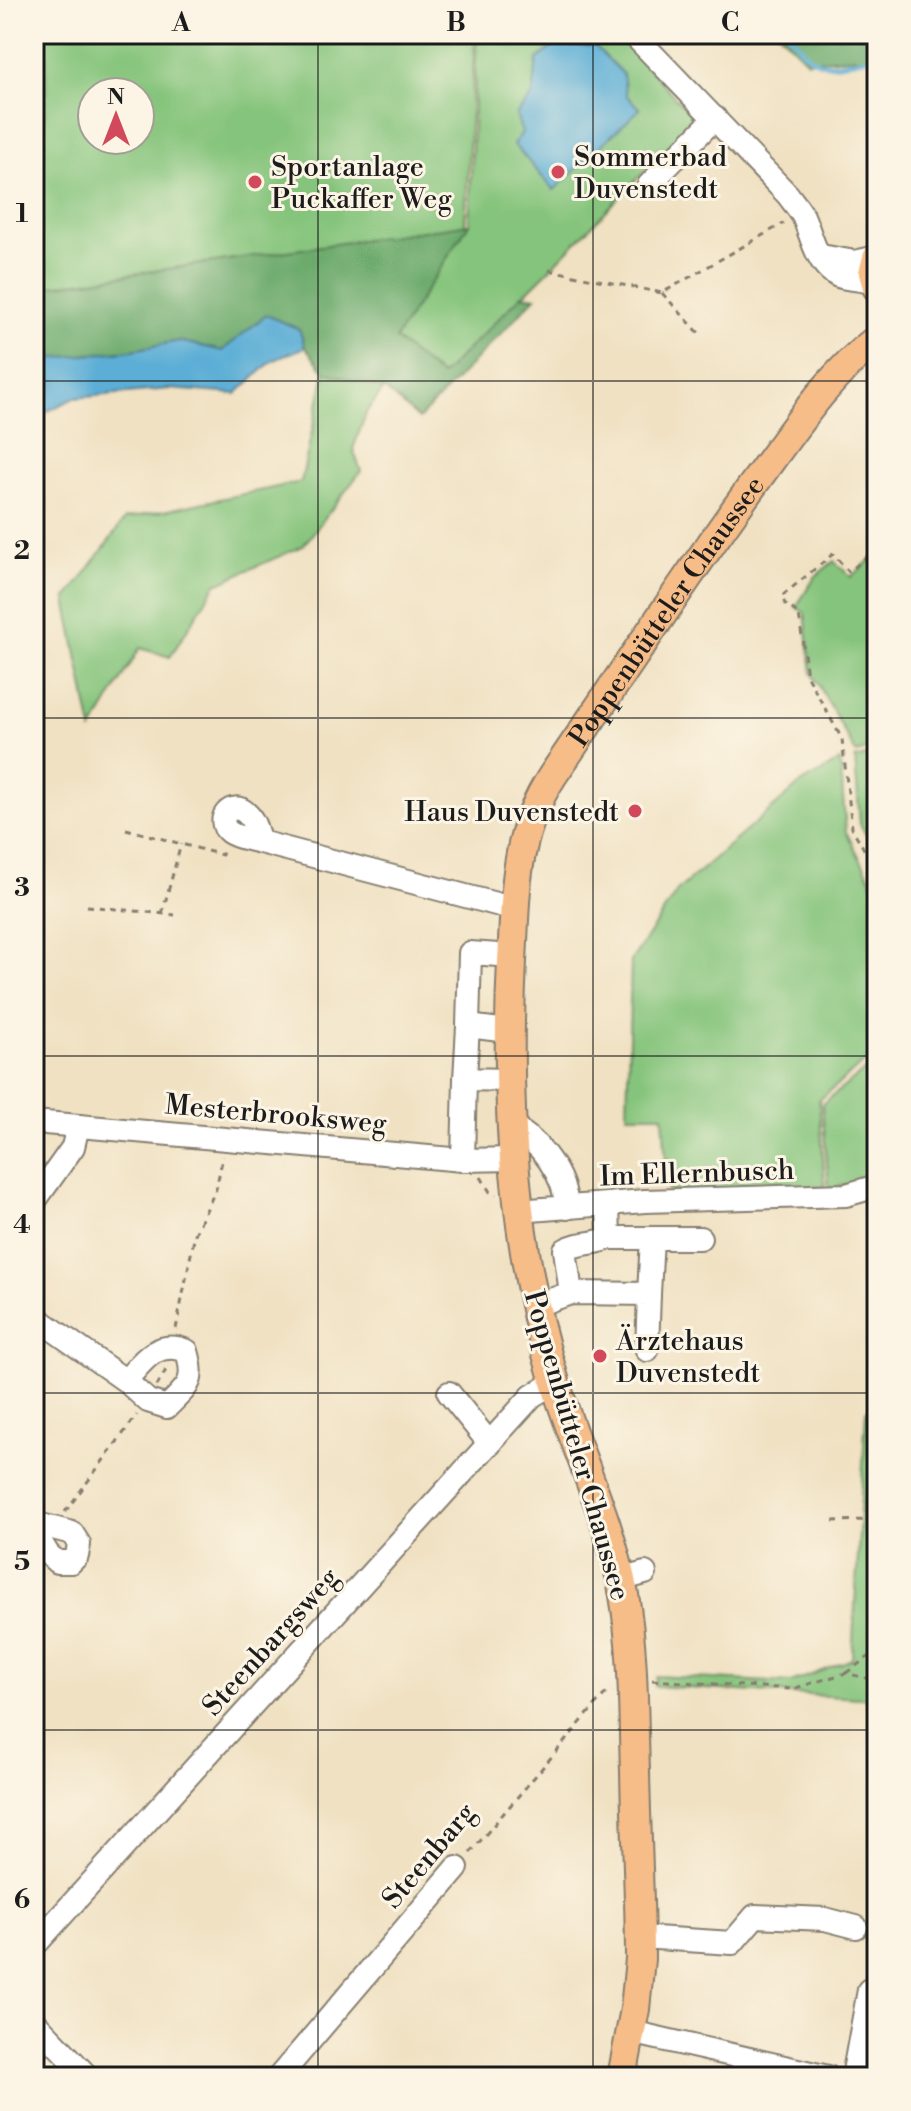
<svg xmlns="http://www.w3.org/2000/svg" width="911" height="2111" font-family="'Libre Bodoni',serif">
	<style>
		.green { fill: #85c47c; stroke: #50704c; stroke-width: 2; fill-rule: evenodd }
		.forest { fill: #6caa6c; stroke: #446344; stroke-width: 2 }
		.water { fill: #5baed6; stroke: #3c6579; stroke-width: 2 }
		.lines { fill: none; stroke-linecap: round; stroke-linejoin: round }
		.stream { stroke: #5baed6; stroke-width: 5 }
		.minor-casing { stroke: #867e6f; stroke-width: 26 }
		.major-casing { stroke: #867e6f; stroke-width: 32 }
		.path { stroke: #867e6f; stroke-width: 3; stroke-dasharray: 6 6; stroke-linecap: butt }
		.minor { stroke: #fff; stroke-width: 22 }
		.major { stroke: #f7bd88; stroke-width: 28 }
		.grid { fill: none; stroke: #1c1c1c; stroke-width: 2; stroke-opacity: 0.55 }
		.poi-dot { fill: #d1495b; stroke: #fcf5e5; stroke-width: 3 }
		.labels { text-anchor: middle; stroke-width: 6; stroke-linejoin: round; paint-order: stroke }
		.poi-label { font-size: 28px; fill: #1c1c1c; stroke: #fcf5e5; text-anchor: start }
		.street-label { font-size: 28px; fill: #1c1c1c; stroke: #fcf5e5 }
		.neatline { fill: none; stroke: #1c1c1c; stroke-width: 3 }
		.grid-label { font-size: 26px; text-anchor: middle; font-weight: bold; fill: #1c1c1c }
	</style>
	<rect width="100%" height="100%" fill="#fcf5e5"/>
	<filter id="ink" filterUnits="userSpaceOnUse"><feTurbulence type="fractalNoise" baseFrequency=".0125" numOctaves="2"/><feDisplacementMap in="SourceGraphic" scale="16" xChannelSelector="R" yChannelSelector="G"/><feConvolveMatrix kernelMatrix="1 2 1 2 8 2 1 2 1" color-interpolation-filters="sRGB"/></filter>
	<filter id="wash" filterUnits="userSpaceOnUse"><feTurbulence type="fractalNoise" baseFrequency=".006" numOctaves="4" result="noise"/><feDisplacementMap in="SourceGraphic" scale="32" xChannelSelector="R" yChannelSelector="G"/><feGaussianBlur stdDeviation="1.8" result="paint"/><feColorMatrix in="noise" values="0 0 0 0 0 0 0 0 0 0 0 0 0 0 0 0 0 1.4 0 .05"/><feComposite in="paint" operator="in"/></filter>
	<g filter="url(#wash)">
		<rect width="100%" height="100%" fill="#f0e1c2"/>
		<g class="green">
			<path d="M47 34H475L465 225 39 288ZM92 92H140V140H92Z"/>
			<path d="M477 34H617L695 119 549 270 441 376 394 339 469 224Z"/>
			<path d="M325 372 384 389 367 411 353 449 361 471 303 546 216 584 170 657 140 648 92 730 66 600 125 519 301 482Z"/>
			<path d="M877 554V747L856 753 812 673 805 613 796 607 816 576 834 561 851 577Z"/>
			<path d="M877 753V854L860 824 855 759Z"/>
			<path d="M840 761 846 832 877 890V1052L819 1100 825 1187 668 1192 663 1115H627L631 961 678 890 799 785Z"/>
			<path d="M877 1061V1178L829 1189 822 1104Z"/>
			<path d="M877 1403V1699L655 1686 656 1676 791 1683 852 1659 866 1411Z"/>
		</g>
		<g class="forest">
			<path d="M780 34H877V56L807 61Z"/>
			<path d="M469 224 395 339 441 376 522 295 536 297 419 419 384 389 325 372 305 347 299 329 222 351 179 341 133 350 45 359 34 368V293L39 288Z"/>
		</g>
		<g class="water">
			<path d="M562 39 573 46H595L623 74 626 95 640 109 554 190 513 144 522 133 516 115 533 95 537 60Z"/>
			<path d="M266 315 299 329 305 347 272 361 236 394 169 389 74 398 34 418V368L45 359 133 350 179 341 222 351Z"/>
		</g>
		<g class="lines">
			<path class="stream" d="M789 34C795 40 800 48 806 54 828 75 852 58 877 56"/>
		</g>
	</g>
	<g filter="url(#ink)">
		<g class="lines">
			<g class="minor-casing">
				<g id="minor">
					<path d="M633 34 788 195C793 202 799 209 803 216 811 234 816 261 833 273 845 282 863 276 876 285"/>
					<path d="M649 185 715 118"/>
					<path d="M821 256 855 262 877 257"/>
					<path d="M260 842C257 833 254 819 246 813 232 799 214 820 229 832 237 838 251 839 260 842L515 909"/>
					<path d="M468 1026 470 953 513 956"/>
					<path d="M508 1031 468 1026 465 1079 510 1080"/>
					<path d="M34 1122 463 1160 514 1159"/>
					<path d="M511 1126C540 1141 565 1175 567 1208"/>
					<path d="M463 1160 465 1079"/>
					<path d="M34 1202 73 1147 78 1126"/>
					<path d="M608 1204 609 1238H700"/>
					<path d="M518 1211 645 1201 846 1195 877 1186"/>
					<path d="M571 1293 565 1250C577 1242 594 1245 609 1238"/>
					<path d="M649 1294 652 1238"/>
					<path d="M536 1305 571 1293 649 1294 647 1350"/>
					<path d="M34 1316 126 1381 148 1401 167 1407C189 1385 196 1382 187 1351 158 1339 143 1360 126 1381"/>
					<path d="M449 1393 490 1444"/>
					<path d="M34 1523 72 1533 79 1544 77 1556 71 1562H57L48 1554 34 1531"/>
					<path d="M620 1580 645 1573"/>
					<path d="M640 1937 732 1943 755 1916 825 1919 856 1927"/>
					<path d="M34 1946 532 1396 555 1382"/>
					<path d="M34 2021 88 2077"/>
					<path d="M631 2032 828 2077"/>
					<path d="M279 2077 457 1868"/>
					<path d="M853 2077 869 1990"/>
				</g>
			</g>
			<g class="major-casing">
				<g id="major">
					<path d="M877 258 873 273 877 287"/>
					<path id="s1" d="M622 2077 635 2009 640 1959C640 1896 636 1834 635 1771 633 1713 634 1653 624 1595 611 1522 577 1453 555 1382 513 1245 505 1103 512 961 516 891 513 836 553 775 621 676 687 575 758 478 793 430 829 375 877 339"/>
				</g>
			</g>
			<g class="path">
				<path d="M549 270 662 293 784 223"/>
				<path d="M662 293 700 334"/>
				<path d="M877 548 849 572 833 554 782 596 785 604 799 614 807 676 842 739 852 828 877 872"/>
				<path d="M126 829 222 855 223 850"/>
				<path d="M87 906 175 915"/>
				<path d="M162 914 181 844"/>
				<path d="M481 1177 490 1192 496 1195"/>
				<path d="M176 1329 195 1234 216 1189 223 1156"/>
				<path d="M157 1386 167 1368"/>
				<path d="M877 1503 868 1520 877 1530"/>
				<path d="M65 1512 137 1415"/>
				<path d="M833 1521 868 1520"/>
				<path d="M846 1673 877 1651"/>
				<path d="M652 1680 792 1689 846 1673 877 1681"/>
				<path d="M470 1853 604 1695 612 1691"/>
				<path d="M644 2070 666 2076"/>
			</g>
			<use href="#minor" class="minor"/>
			<use href="#major" class="major"/>
		</g>
	</g>
	<path class="grid" d="M318 34V2077M593 34V2077M34 381H877M34 718H877M34 1056H877M34 1393H877M34 1730H877"/>
	<g class="poi-dot">
		<circle cx="558" cy="172" r="8"/>
		<circle cx="255" cy="182" r="8"/>
		<circle cx="635" cy="811" r="8"/>
		<circle cx="600" cy="1356" r="8"/>
	</g>
	<g class="labels">
		<g class="poi-label">
			<text x="574" y="166">Sommerbad<tspan x="574" dy="32">Duvenstedt</tspan></text>
			<text x="271" y="176">Sportanlage<tspan x="271" dy="32">Puckaffer Weg</tspan></text>
			<text x="619" y="821" text-anchor="end">Haus Duvenstedt</text>
			<text x="616" y="1350">Ärztehaus<tspan x="616" dy="32">Duvenstedt</tspan></text>
		</g>
		<g class="street-label">
			<text dy="10" stroke="none"><textPath href="#s1" startOffset="1526">Poppenbütteler Chaussee</textPath></text>
			<text transform="translate(276 1113) rotate(5)" y="10">Mesterbrooksweg</text>
			<text transform="translate(697 1172) rotate(-2)" y="10">Im Ellernbusch</text>
			<text transform="translate(578 1445) rotate(74)" y="10">Poppenbütteler Chaussee</text>
			<text transform="translate(270 1641) rotate(-48)" y="10">Steenbargsweg</text>
			<text transform="translate(428 1855) rotate(-50)" y="10">Steenbarg</text>
		</g>
	</g>
	<rect width="911" height="2111" fill="none" stroke="#fcf5e5" stroke-width="88"/>
	<g transform="translate(116 116)"><circle r="38" fill="#fcf5e5" stroke="#a29e95" stroke-width="2"/>
	<path d="M0-6L14 30L0 20L-14 30Z" fill="#d1495b"/>
	<text y="-12" font-size="22" font-weight="bold" text-anchor="middle" fill="#1c1c1c">N</text>
	</g>
	<rect x="44" y="44" width="823" height="2023" class="neatline"/>
	<g class="grid-label">
		<text x="181" y="31">A</text>
		<text x="456" y="31">B</text>
		<text x="730" y="31">C</text>
		<text x="22" y="222">1</text>
		<text x="22" y="559">2</text>
		<text x="22" y="896">3</text>
		<text x="22" y="1233">4</text>
		<text x="22" y="1570">5</text>
		<text x="22" y="1908">6</text>
	</g>
</svg>
